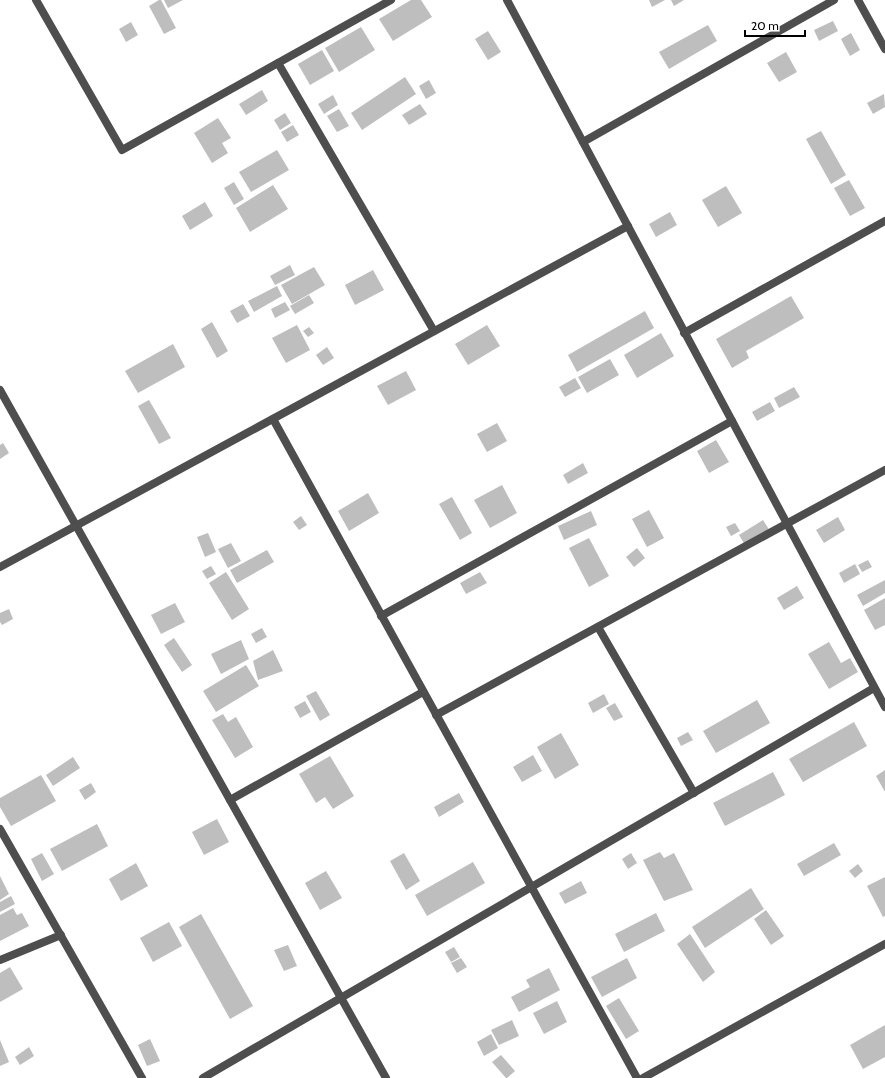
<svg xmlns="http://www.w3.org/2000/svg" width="885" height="1078" font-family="Cabin,sans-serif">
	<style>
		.building { fill: #bebebe }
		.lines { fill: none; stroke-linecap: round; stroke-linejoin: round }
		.minor { stroke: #4e4e4e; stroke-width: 8 }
		.tertiary { stroke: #4e4e4e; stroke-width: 8 }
	</style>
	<rect width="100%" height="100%" fill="#fff"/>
	<g class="building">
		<path d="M159 0H161L176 28 164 34 149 6Z"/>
		<path d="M164 0H183L168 8Z"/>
		<path d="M411 0H421L432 17 393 41 379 19Z"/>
		<path d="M649 0H665L652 7Z"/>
		<path d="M671 0H684L674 6Z"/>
		<path d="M833 21 838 31 819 41 814 30Z"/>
		<path d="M131 22 138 35 126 42 119 29Z"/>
		<path d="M708 25 717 41 669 69 659 52Z"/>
		<path d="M361 27 375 50 339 72 325 48Z"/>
		<path d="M488 31 501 52 488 60 475 39Z"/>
		<path d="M851 33 860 50 850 56 841 39Z"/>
		<path d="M322 50 334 71 310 85 298 64Z"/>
		<path d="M786 52 797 72 779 82 767 63Z"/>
		<path d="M405 77 416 94 362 130 351 113Z"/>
		<path d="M429 80 436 93 426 99 419 86Z"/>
		<path d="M262 90 268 101 246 115 239 104Z"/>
		<path d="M884 94 885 107 873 114 867 103Z"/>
		<path d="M333 95 338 105 324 114 318 104Z"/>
		<path d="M420 104 427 114 409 125 402 115Z"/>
		<path d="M339 109 349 126 337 132 327 116Z"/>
		<path d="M285 113 291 123 280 130 274 120Z"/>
		<path d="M218 118 231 138 222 143 228 153 212 163 194 133Z"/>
		<path d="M293 125 299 135 287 142 281 132Z"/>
		<path d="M821 131 846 175 831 184 806 139Z"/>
		<path d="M277 150 289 170 251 192 239 172Z"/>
		<path d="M849 180 865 208 850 216 834 188Z"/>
		<path d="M234 182 244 199 234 205 224 188Z"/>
		<path d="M273 185 288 209 250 232 236 208Z"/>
		<path d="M726 186 742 213 718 227 702 200Z"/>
		<path d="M205 202 213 216 190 230 182 216Z"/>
		<path d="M670 212 677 225 656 237 649 224Z"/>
		<path d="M290 265 295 275 275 285 270 276Z"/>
		<path d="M314 267 325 285 292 304 281 285Z"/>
		<path d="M373 270 384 290 355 305 345 285Z"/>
		<path d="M277 286 282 296 254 312 248 301Z"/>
		<path d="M309 295 314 303 295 314 290 306Z"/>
		<path d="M791 296 804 318 746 351 749 358 732 368 716 339Z"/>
		<path d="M285 302 290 310 275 318 271 309Z"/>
		<path d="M243 304 250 316 237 323 230 311Z"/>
		<path d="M645 311 654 328 577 372 568 355Z"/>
		<path d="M212 322 228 351 217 358 201 329Z"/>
		<path d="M297 325 310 350 286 363 272 338Z"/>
		<path d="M487 325 500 346 468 365 455 344Z"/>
		<path d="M309 327 314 333 308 337 303 331Z"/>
		<path d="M661 333 674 356 637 378 624 355Z"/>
		<path d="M173 344 185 367 138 393 125 371Z"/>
		<path d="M327 347 334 358 323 365 316 355Z"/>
		<path d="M610 359 619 375 587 393 578 377Z"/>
		<path d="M406 371 416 390 388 405 377 386Z"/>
		<path d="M575 378 581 388 565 397 559 387Z"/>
		<path d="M794 387 800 397 779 408 774 398Z"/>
		<path d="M149 400 171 438 159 444 138 406Z"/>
		<path d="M770 402 775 411 757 421 752 412Z"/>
		<path d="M497 423 507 441 487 452 477 434Z"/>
		<path d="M716 440 729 462 709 473 697 451Z"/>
		<path d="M3 443 9 453 0 459V445Z"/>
		<path d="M583 463 588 473 568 484 563 475Z"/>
		<path d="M502 485 517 513 490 528 474 500Z"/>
		<path d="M368 493 379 513 349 531 338 511Z"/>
		<path d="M452 497 472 533 460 540 439 504Z"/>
		<path d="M649 510 664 538 647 547 632 519Z"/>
		<path d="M591 511 597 525 564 540 558 526Z"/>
		<path d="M301 516 307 525 299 530 293 522Z"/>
		<path d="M838 517 845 530 824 543 816 530Z"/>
		<path d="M763 520 770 531 745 545 739 535Z"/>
		<path d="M735 523 740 531 731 536 726 527Z"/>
		<path d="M208 533 216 552 205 557 197 537Z"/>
		<path d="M589 538 609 576 589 587 569 548Z"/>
		<path d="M231 543 241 561 228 568 218 549Z"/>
		<path d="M637 548 645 558 634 567 626 557Z"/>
		<path d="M267 550 274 562 237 583 230 570Z"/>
		<path d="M868 560 872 567 862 572 858 565Z"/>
		<path d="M855 564 860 574 844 583 839 573Z"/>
		<path d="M211 566 216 574 207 579 202 571Z"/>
		<path d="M226 572 249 609 232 620 209 583Z"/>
		<path d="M480 572 487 583 466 594 460 583Z"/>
		<path d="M885 580V593L863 606 857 595Z"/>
		<path d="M797 586 804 598 784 610 777 598Z"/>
		<path d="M885 598V625L875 630 864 610Z"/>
		<path d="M175 603 185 622 161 634 151 615Z"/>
		<path d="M9 609 13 619 2 625 0 622V613Z"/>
		<path d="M262 628 267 637 256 643 251 634Z"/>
		<path d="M174 638 192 665 182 672 164 645Z"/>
		<path d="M241 640 249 659 221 674 211 654Z"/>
		<path d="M829 642 841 663 850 658 858 672 829 689 808 654Z"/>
		<path d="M273 650 283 671 258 680 253 661Z"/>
		<path d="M246 665 259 686 216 712 203 691Z"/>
		<path d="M316 691 330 715 320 721 306 696Z"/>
		<path d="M604 694 609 704 593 713 588 703Z"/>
		<path d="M757 700 770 723 716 753 703 731Z"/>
		<path d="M305 701 311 712 300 718 294 707Z"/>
		<path d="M615 703 623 717 614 721 606 708Z"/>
		<path d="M223 714 228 722 236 717 253 747 235 758 212 720Z"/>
		<path d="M854 722 867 746 803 782 789 759Z"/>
		<path d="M688 732 693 740 681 746 677 738Z"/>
		<path d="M561 733 579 765 555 779 537 747Z"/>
		<path d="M533 755 542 771 522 782 513 767Z"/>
		<path d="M330 756 354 796 333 809 325 797 316 803 299 774Z"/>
		<path d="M73 757 80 768 53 786 46 775Z"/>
		<path d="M885 770V792L876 776Z"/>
		<path d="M773 772 785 795 725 826 713 803Z"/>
		<path d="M41 775 56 801 11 826 0 807V798Z"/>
		<path d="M91 783 96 792 85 800 79 790Z"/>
		<path d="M459 793 464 802 439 817 434 807Z"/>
		<path d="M217 819 229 842 204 855 192 832Z"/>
		<path d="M97 824 108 846 62 871 50 849Z"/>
		<path d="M834 843 841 855 804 876 797 864Z"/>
		<path d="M660 852 664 858 674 853 693 890 664 901 643 860Z"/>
		<path d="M42 853 54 874 42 881 31 859Z"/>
		<path d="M404 853 420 881 406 890 390 861Z"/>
		<path d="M631 853 637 863 628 869 622 859Z"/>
		<path d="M473 862 485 883 427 916 415 895Z"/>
		<path d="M136 863 148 886 121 901 109 879Z"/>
		<path d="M858 864 863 871 855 878 849 871Z"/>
		<path d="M326 871 342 898 320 910 305 883Z"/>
		<path d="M0 876 9 894 0 900Z"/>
		<path d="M885 877V916L883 917 867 886Z"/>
		<path d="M581 881 587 893 565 904 559 893Z"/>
		<path d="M751 888 764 909 705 948 692 927Z"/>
		<path d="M11 896 15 904 0 912V902Z"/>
		<path d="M13 908 17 915 22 913 29 926 0 941V915Z"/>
		<path d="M766 910 784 936 771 945 754 919Z"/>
		<path d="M656 913 665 931 624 952 615 934Z"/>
		<path d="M201 914 253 1006 230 1019 179 927Z"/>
		<path d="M169 922 182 946 153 962 140 938Z"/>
		<path d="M690 934 715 972 703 982 677 944Z"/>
		<path d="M288 945 297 966 284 971 274 950Z"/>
		<path d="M454 947 460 957 451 962 445 952Z"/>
		<path d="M461 958 467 967 457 973 451 963Z"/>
		<path d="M627 958 637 978 602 997 591 977Z"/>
		<path d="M10 967 23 989 0 1002V973Z"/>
		<path d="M549 968 560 990 519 1012 511 997 530 987 526 980Z"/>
		<path d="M619 998 639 1031 626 1039 606 1006Z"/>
		<path d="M557 1001 567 1022 544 1034 533 1013Z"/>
		<path d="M512 1020 519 1036 499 1045 491 1030Z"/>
		<path d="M885 1025V1057L863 1069 850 1045Z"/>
		<path d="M491 1034 498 1048 484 1056 477 1042Z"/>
		<path d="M150 1039 160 1061 147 1066 138 1045Z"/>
		<path d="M0 1040 9 1062 0 1066Z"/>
		<path d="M29 1047 34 1056 20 1065 15 1057Z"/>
		<path d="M501 1055 515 1071 507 1078H506L492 1062Z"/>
	</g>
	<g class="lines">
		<g class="minor">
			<path d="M36 0 122 150 391 0"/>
			<path d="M858 0 885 49"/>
			<path d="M278 63 434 331"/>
			<path d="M583 142 834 0"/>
			<path d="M684 333 885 221"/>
			<path d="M0 390 386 1078"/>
			<path d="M273 419 637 1078"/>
			<path d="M0 567 628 226"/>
			<path d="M381 616 732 421"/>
			<path d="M598 627 694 793"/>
			<path d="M436 715 885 470"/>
			<path d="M230 800 423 692"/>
			<path d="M0 829 142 1078"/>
			<path d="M0 960 61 935"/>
			<path d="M203 1078 874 688"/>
			<path d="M643 1078 885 944"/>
		</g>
		<path class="tertiary" d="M507 0 885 707"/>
	</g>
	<path d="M745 30v6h60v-6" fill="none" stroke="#000000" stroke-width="2"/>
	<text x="751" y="30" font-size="12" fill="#000000" stroke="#ffffff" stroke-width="3" paint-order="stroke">20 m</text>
</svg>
